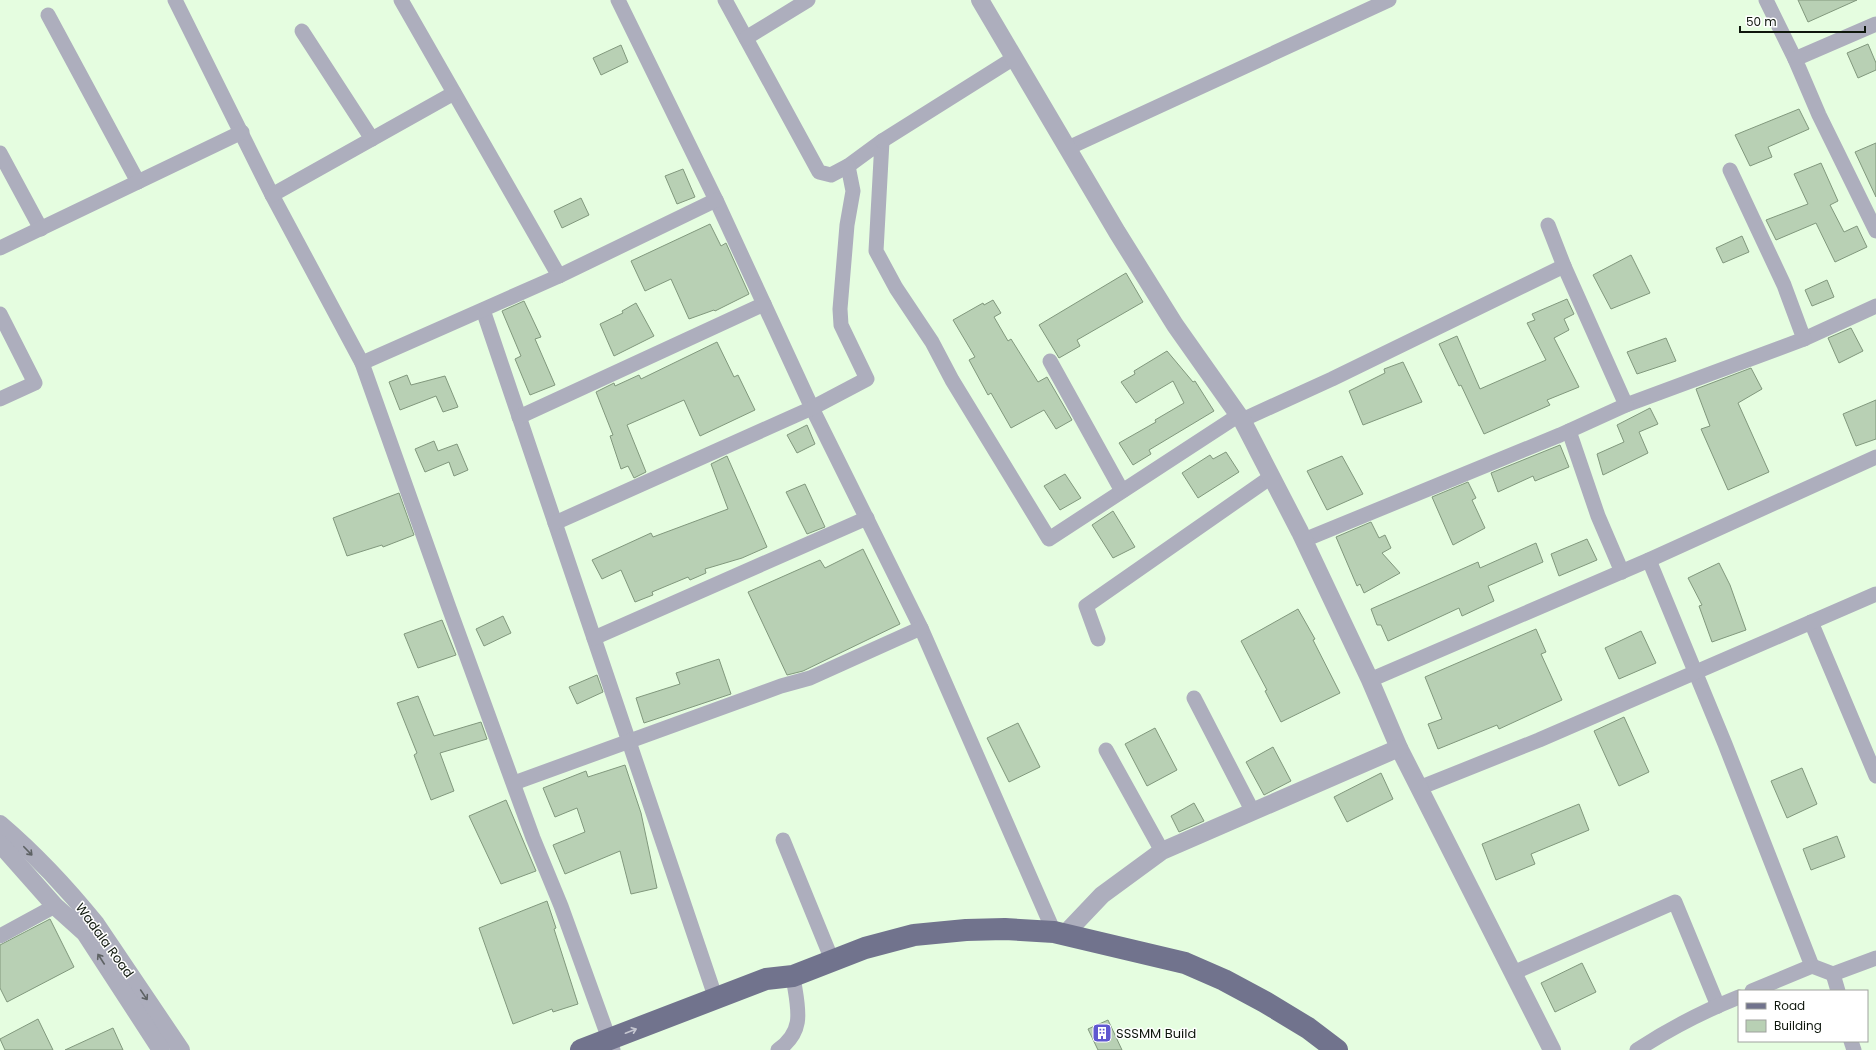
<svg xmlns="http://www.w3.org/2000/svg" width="1876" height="1050" font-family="Poppins,sans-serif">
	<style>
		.building { fill: #b8d0b4; stroke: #81987d }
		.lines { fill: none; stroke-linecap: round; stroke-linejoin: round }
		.minor { stroke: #adaebd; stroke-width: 15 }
		.tertiary { stroke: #adaebd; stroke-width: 18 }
		.primary { stroke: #71738d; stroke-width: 22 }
		.oneway { stroke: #5e6264 }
		.oneway2 { stroke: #c6c7d1 }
		.labels { text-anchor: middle; stroke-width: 3; stroke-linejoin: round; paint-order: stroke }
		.street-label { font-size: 13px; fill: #0e160c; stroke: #fff }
		.poi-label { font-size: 13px; fill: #0e160c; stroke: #fff; text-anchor: start }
	</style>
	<rect width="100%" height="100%" fill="#e5fde0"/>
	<g class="building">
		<path d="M1798 0H1857L1808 22Z"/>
		<path d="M1868 44 1876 63V70L1858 78 1847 53Z"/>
		<path d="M621 45 628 62 601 75 593 58Z"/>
		<path d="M1799 109 1809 129 1768 147 1772 157 1750 166 1735 135Z"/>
		<path d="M1876 143V197L1855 152Z"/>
		<path d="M1821 163 1838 201 1830 205 1844 232 1857 226 1867 247 1835 262 1816 223 1776 240 1766 220 1808 204 1794 174Z"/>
		<path d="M683 169 695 197 677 204 665 176Z"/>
		<path d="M581 198 589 215 562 228 554 211Z"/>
		<path d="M710 224 721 246 726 243 749 294 715 311 714 310 689 319 671 279 645 291 631 261Z"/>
		<path d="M1742 236 1749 252 1723 263 1716 248Z"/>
		<path d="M1631 255 1650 293 1611 309 1593 275Z"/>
		<path d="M1126 273 1143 302 1077 340 1080 346 1059 358 1039 325Z"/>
		<path d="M1827 280 1834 297 1812 306 1805 290Z"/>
		<path d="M1567 299 1574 314 1564 319 1569 330 1554 338 1579 387 1547 400 1550 405 1484 434 1461 385 1459 386 1439 344 1457 336 1480 389 1546 360 1527 323 1535 320 1532 314Z"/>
		<path d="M993 300 1001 313 994 317 1008 341 1011 339 1038 382 1047 377 1072 420 1056 429 1044 410 1011 428 991 393 988 395 969 360 975 357 953 320 983 303 984 305Z"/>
		<path d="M524 301 541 337 535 339 555 385 530 395 515 359 521 356 502 311Z"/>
		<path d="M636 303 654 336 614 356 600 324 623 313 622 311Z"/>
		<path d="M1851 328 1863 351 1839 363 1828 338Z"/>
		<path d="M1666 338 1676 361 1637 374 1627 352Z"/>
		<path d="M717 342 734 377 738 375 755 410 700 436 684 400 627 425 646 472 634 478 628 466 621 469 610 436 613 435 596 392 614 383 615 386 639 375 641 379Z"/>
		<path d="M1167 351 1193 382 1195 381 1214 411 1149 450 1151 454 1133 465 1119 443 1156 422 1155 420 1184 403 1173 381 1136 403 1121 382 1135 374 1134 371Z"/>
		<path d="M1403 362 1422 402 1363 425 1349 391 1385 373 1384 369Z"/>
		<path d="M1751 368 1762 389 1738 403 1769 472 1728 490 1701 429 1710 426 1696 389Z"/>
		<path d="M407 375 411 385 445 376 458 407 443 412 436 396 400 410 389 382Z"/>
		<path d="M1876 400V439L1856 446 1843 414Z"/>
		<path d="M1650 408 1658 424 1639 432 1648 453 1603 475 1597 454 1624 442 1617 425Z"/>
		<path d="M807 425 815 444 797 453 787 435Z"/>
		<path d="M434 441 438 451 457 444 468 470 454 476 449 462 425 472 415 449Z"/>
		<path d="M1560 445 1569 467 1535 481 1533 476 1498 492 1491 473Z"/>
		<path d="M1226 452 1239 472 1198 498 1182 473 1210 455 1213 459Z"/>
		<path d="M727 456 767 547 742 558 705 569 706 573 690 580 688 577 652 592 653 595 635 602 621 570 602 579 592 560 651 533 653 537 728 509 711 464Z"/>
		<path d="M1342 456 1363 494 1327 510 1307 471Z"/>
		<path d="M1065 474 1081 498 1060 510 1044 486Z"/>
		<path d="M1468 482 1476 498 1472 500 1485 528 1453 545 1432 497Z"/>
		<path d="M805 484 825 527 807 534 786 492Z"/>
		<path d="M399 493 414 535 383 547 382 545 347 556 333 518Z"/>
		<path d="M1113 511 1135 547 1113 558 1092 525Z"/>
		<path d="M1371 522 1379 538 1385 535 1391 548 1382 553 1400 573 1364 593 1360 584 1357 586 1336 537Z"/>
		<path d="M1587 539 1597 560 1559 576 1551 554Z"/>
		<path d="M1536 543 1543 562 1488 586 1494 601 1462 616 1459 608 1388 641 1381 625H1377L1371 609 1478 562 1480 568Z"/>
		<path d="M863 549 900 624 803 671 787 675 748 592 820 560 825 568Z"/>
		<path d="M1719 563 1730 585 1746 630 1712 642 1699 606 1702 605 1688 578Z"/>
		<path d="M1298 609 1315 639 1313 640 1340 693 1281 722 1265 691 1267 690 1241 641Z"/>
		<path d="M503 616 511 633 484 646 476 629Z"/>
		<path d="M442 620 456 655 418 668 404 634Z"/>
		<path d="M1536 629 1546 652 1541 654 1562 700 1499 729 1497 725 1438 749 1428 724 1442 719 1425 677Z"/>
		<path d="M1641 631 1656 663 1619 679 1605 648Z"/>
		<path d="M719 659 731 694 644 723 636 698 680 684 676 673Z"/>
		<path d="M597 675 603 692 577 704 569 687Z"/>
		<path d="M418 696 434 736 481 722 487 739 440 753 454 791 431 800 414 755 417 753 397 703Z"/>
		<path d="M1624 717 1649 772 1619 786 1594 731Z"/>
		<path d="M1018 723 1040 767 1009 782 987 738Z"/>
		<path d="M1155 728 1177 770 1147 786 1125 744Z"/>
		<path d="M1273 747 1291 781 1264 795 1246 762Z"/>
		<path d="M625 765 641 813 657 888 631 894 620 851 565 874 553 845 585 832 577 808 555 817 543 788 586 771 588 777Z"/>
		<path d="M1802 768 1817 804 1787 818 1771 781Z"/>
		<path d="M1381 773 1393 799 1347 822 1334 797Z"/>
		<path d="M506 800 536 871 501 884 469 816Z"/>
		<path d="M1194 803 1204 821 1179 832 1171 816Z"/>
		<path d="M1579 804 1589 830 1531 854 1535 864 1496 880 1482 844Z"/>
		<path d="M1837 836 1845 857 1811 870 1803 849Z"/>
		<path d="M547 901 556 928 554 929 578 1004 553 1012 552 1009 513 1024 479 928Z"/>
		<path d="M50 919 74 967 7 1002 0 988V945Z"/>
		<path d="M1582 963 1596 992 1555 1012 1541 983Z"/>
		<path d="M38 1019 53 1050H5L0 1039Z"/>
		<path d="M1108 1020 1122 1050H1098L1088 1029Z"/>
		<path d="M113 1028 123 1050H65Z"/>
	</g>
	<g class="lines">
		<g class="minor">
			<path d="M175 0 272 195 362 363 448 605 533 838 561 906 613 1050"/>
			<path d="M401 0 559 276"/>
			<path d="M618 0 716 200 812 408 921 628 1054 932"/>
			<path d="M725 0 819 172 831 175 848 166 882 141 876 251 896 288 932 342 952 380 1049 539 1239 415"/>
			<path d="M1766 0 1795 59"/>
			<path d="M48 15 138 182"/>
			<path d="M1876 24 1795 59 1819 115 1876 231"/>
			<path d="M302 31 372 139"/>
			<path d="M746 38 808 0"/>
			<path d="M882 141 1014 58"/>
			<path d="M1068 148 1389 0"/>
			<path d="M0 153 41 229"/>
			<path d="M272 195 454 93"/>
			<path d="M0 248 242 132"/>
			<path d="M483 310 716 999"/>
			<path d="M0 314 35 383 0 399"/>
			<path d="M1804 339 1876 306"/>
			<path d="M1050 361 1122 491"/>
			<path d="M362 363 559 276 716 200"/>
			<path d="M1626 405 1804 339 1784 285 1730 170"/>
			<path d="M519 417 764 304"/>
			<path d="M1242 420 1332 379 1564 266"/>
			<path d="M1569 431 1598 516 1622 572"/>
			<path d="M555 523 812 408 867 379 841 325 840 309 847 225 853 191 848 166"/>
			<path d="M1304 540 1560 435 1626 405 1564 266 1548 225"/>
			<path d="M1649 560 1725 744 1812 966 1752 991"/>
			<path d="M1811 622 1876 776"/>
			<path d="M594 638 867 518"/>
			<path d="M1098 639 1086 606 1271 477"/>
			<path d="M1370 680 1649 560 1876 457"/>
			<path d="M1194 698 1253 812"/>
			<path d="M1106 750 1162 851"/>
			<path d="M514 783 781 686 810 678 921 628"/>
			<path d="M1419 788 1539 740 1876 594"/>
			<path d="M783 840 832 960"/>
			<path d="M0 936 55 906"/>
			<path d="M1812 966 1833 974 1876 958"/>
			<path d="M1513 973 1675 902 1718 1006"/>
			<path d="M1833 974 1838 991"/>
			<path d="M1851 1041 1854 1050"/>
			<path d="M778 1050C807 1030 797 1006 793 976"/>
			<path d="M1637 1050C1669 1029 1704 1011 1739 997"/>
		</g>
		<g class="tertiary">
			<path d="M980 0 1117 232 1175 325 1242 420 1300 532 1370 680 1399 748 1552 1050"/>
			<path d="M0 824C34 853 67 888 96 924L181 1050"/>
			<path d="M0 844 55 906 85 933 161 1050"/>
			<path d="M1064 935 1102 895 1162 851 1399 748"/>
		</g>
		<path class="primary" d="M581 1050 766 979 793 976 865 948 914 935 966 930 1005 929 1054 932 1185 963 1224 980 1265 1002 1308 1028 1337 1050"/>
	</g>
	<defs><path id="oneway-shaft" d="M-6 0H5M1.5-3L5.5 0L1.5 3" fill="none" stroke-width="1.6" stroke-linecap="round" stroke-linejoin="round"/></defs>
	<g class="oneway">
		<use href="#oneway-shaft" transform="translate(28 851) rotate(46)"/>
		<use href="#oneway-shaft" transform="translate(101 959) rotate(-123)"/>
		<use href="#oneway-shaft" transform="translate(144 995) rotate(56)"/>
	</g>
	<use class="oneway2" href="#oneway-shaft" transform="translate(631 1031) rotate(-21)"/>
	<defs>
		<g id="building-square" transform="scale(1)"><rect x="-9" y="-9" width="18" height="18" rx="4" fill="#5f57d0" stroke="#fff"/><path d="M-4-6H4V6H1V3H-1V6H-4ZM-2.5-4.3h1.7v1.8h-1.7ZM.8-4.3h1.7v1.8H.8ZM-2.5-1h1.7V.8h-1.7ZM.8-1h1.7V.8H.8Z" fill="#fff"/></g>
	</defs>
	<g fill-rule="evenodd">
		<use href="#building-square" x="1102" y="1033"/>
	</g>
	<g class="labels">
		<g class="street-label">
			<text transform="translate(105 940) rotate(54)" y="5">Wadala Road</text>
		</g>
		<g class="poi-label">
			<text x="1116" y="1038">SSSMM Build</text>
		</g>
	</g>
	<rect x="1738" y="990" width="130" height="52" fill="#ffffff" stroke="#9fa29e"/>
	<rect x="1746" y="1003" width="20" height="6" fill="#71738d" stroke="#9fa29e"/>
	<text x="1774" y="1010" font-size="12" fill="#0e160c">Road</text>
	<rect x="1746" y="1020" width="20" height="12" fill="#b8d0b4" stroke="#9fa29e"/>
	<text x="1774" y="1030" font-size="12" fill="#0e160c">Building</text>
	<path d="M1740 26v6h125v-6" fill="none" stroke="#0e160c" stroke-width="2"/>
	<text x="1746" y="26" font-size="12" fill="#0e160c" stroke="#ffffff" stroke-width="3" paint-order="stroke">50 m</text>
</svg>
